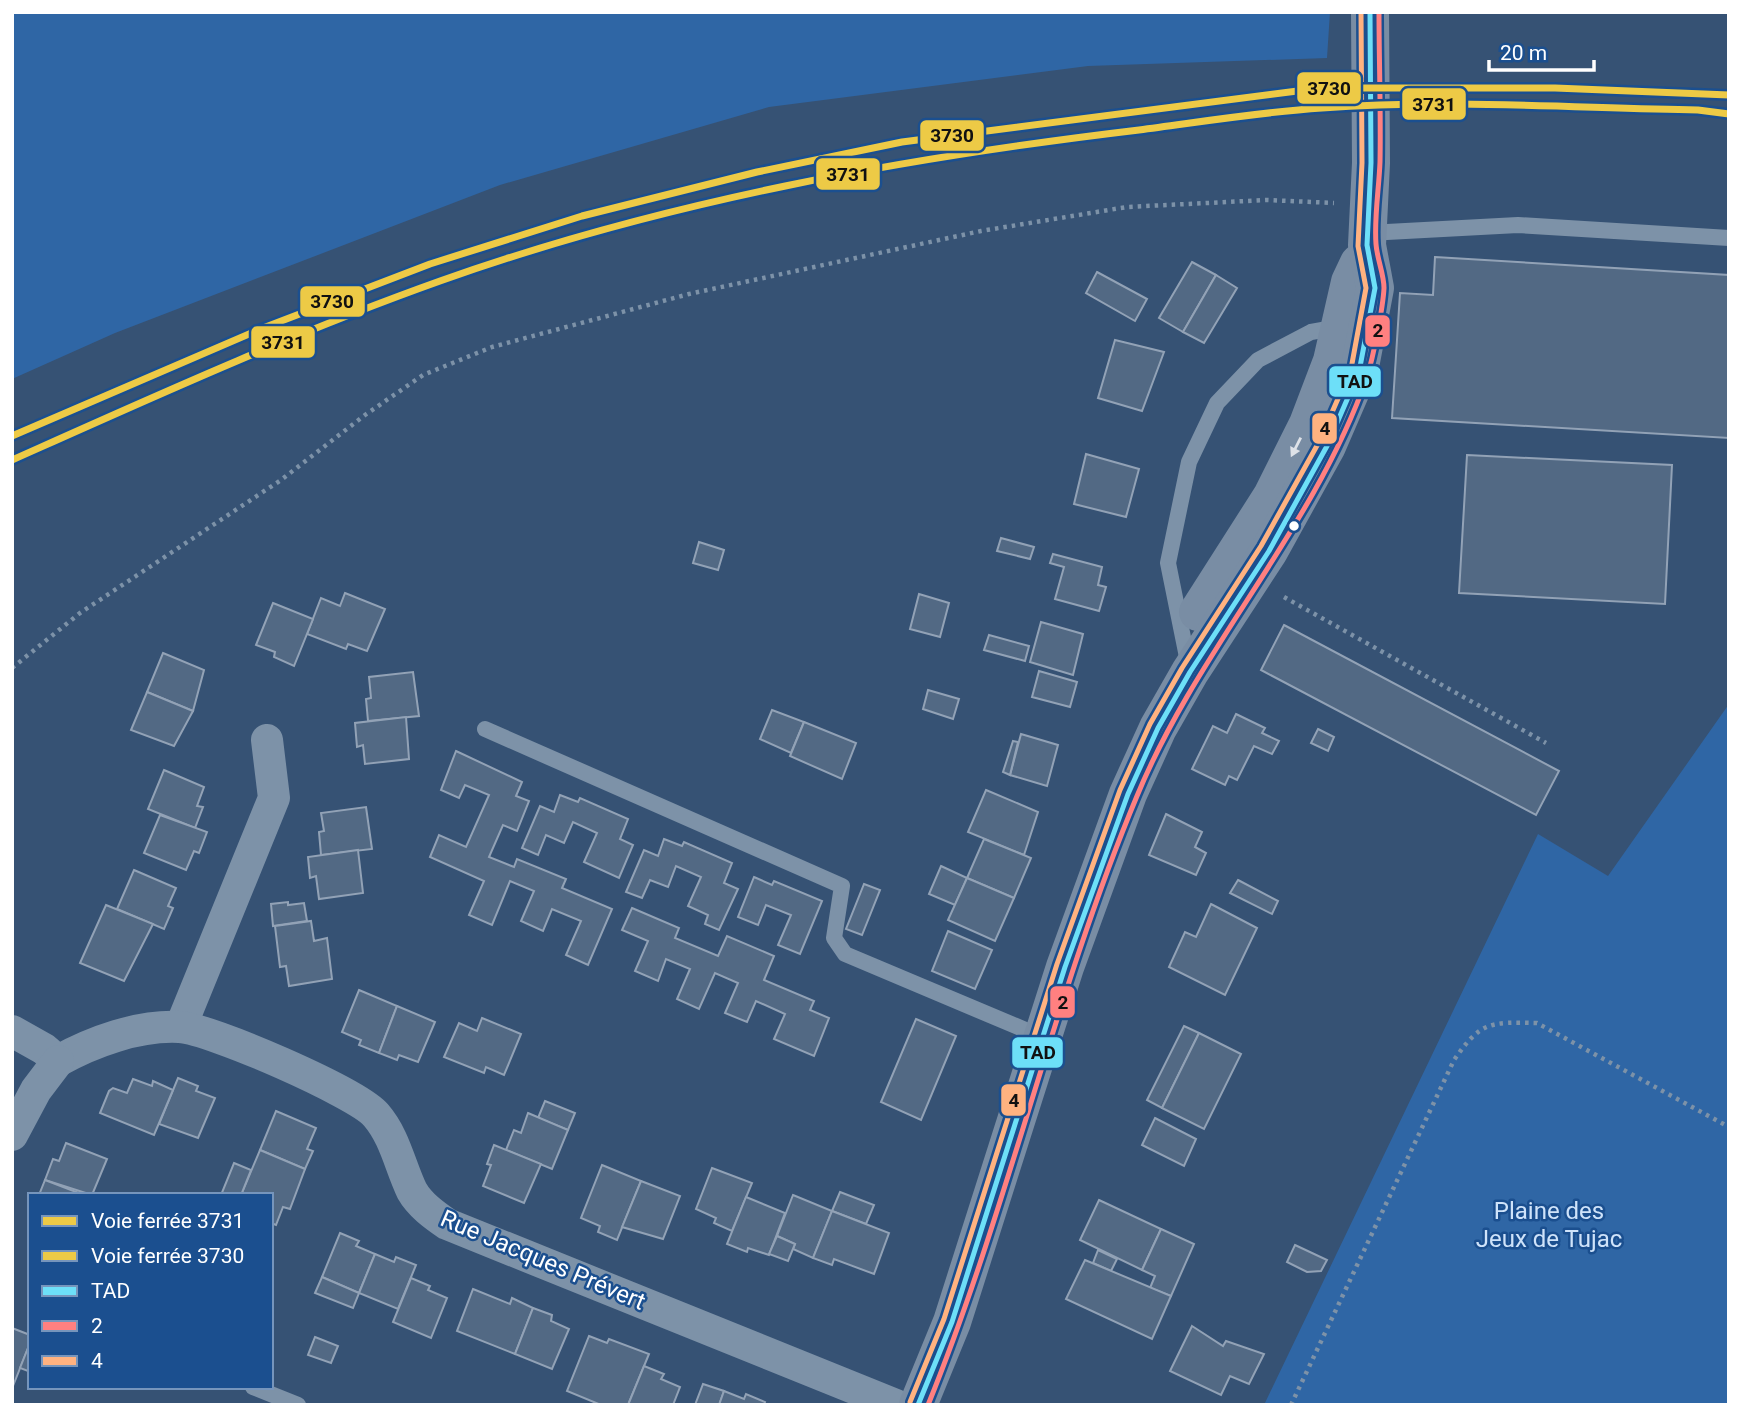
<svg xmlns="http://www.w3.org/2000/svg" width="1741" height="1417" font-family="Roboto,sans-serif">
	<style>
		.green { fill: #2f66a5 }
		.building { fill: #526984; stroke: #92a2b6; stroke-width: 2 }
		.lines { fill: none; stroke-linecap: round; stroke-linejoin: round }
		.path { stroke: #7d92a8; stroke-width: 4.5; stroke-dasharray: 3.5 5; stroke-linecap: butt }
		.lane { stroke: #7d92a8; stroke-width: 16 }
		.street { stroke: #7d92a8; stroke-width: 32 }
		.secondary { stroke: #798da4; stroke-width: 38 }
		.bus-1-casing { stroke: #1b4f8f; stroke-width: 10 }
		.bus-2-casing { stroke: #1b4f8f; stroke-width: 10 }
		.bus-3-casing { stroke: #1b4f8f; stroke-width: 10 }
		.bus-1 { stroke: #6ddff8; stroke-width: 5 }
		.bus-2 { stroke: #ff8080; stroke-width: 5 }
		.bus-3 { stroke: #ffb280; stroke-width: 5 }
		.rail-1-casing { stroke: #1b4f8f; stroke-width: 12 }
		.rail-2-casing { stroke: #1b4f8f; stroke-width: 12 }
		.rail-1 { stroke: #edca46; stroke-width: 7 }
		.rail-2 { stroke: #edca46; stroke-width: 7 }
		.oneway { fill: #dee2e8 }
		.bus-dot { fill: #fff; stroke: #1b4f8f; stroke-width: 2.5 }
		.labels { text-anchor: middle; stroke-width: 5; stroke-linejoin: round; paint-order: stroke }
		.park-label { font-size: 24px; fill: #cfe3fa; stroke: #1b4f8f }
		.street-label { font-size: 24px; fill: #fff; stroke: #1b4f8f }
		.line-badge { stroke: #1b4f8f; stroke-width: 2.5 }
		.pale-badge-label { font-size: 19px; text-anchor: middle; font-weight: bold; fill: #111 }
	</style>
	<rect width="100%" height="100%" fill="#365274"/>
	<g class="green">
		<path d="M12 12H1330L1327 58 1088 66 769 107 500 185 115 333 12 379Z"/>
		<path d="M1729 704V1405H1264L1538 834 1608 876Z"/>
	</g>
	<g class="building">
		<path d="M1435 257 1729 275V438L1392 418 1400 293 1433 295Z"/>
		<path d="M1192 262 1216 275 1183 332 1159 318Z"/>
		<path d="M1097 272 1147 299 1135 321 1086 293Z"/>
		<path d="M1216 275 1237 288 1204 343 1183 332Z"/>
		<path d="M1115 340 1164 352 1142 411 1098 398Z"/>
		<path d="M1086 454 1139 469 1126 517 1074 504Z"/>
		<path d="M1467 455 1672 465 1665 604 1459 593Z"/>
		<path d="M1001 538 1034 547 1030 559 997 551Z"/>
		<path d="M699 542 724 550 718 570 693 563Z"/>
		<path d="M1053 554 1102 567 1098 585 1106 587 1099 611 1055 599 1064 567 1050 563Z"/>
		<path d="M345 593 385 609 367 651 348 644 346 649 307 634 321 598 340 606Z"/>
		<path d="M919 594 949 603 940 637 910 629Z"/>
		<path d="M273 603 313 619 294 666 274 657 275 652 256 645Z"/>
		<path d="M1041 622 1083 634 1073 675 1030 662Z"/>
		<path d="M1284 625 1559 771 1536 815 1261 670Z"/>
		<path d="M989 635 1029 646 1025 661 984 650Z"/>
		<path d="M163 653 204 670 193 711 147 692Z"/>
		<path d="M1039 671 1077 682 1070 707 1032 697Z"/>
		<path d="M413 672 419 716 368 721 366 699 371 698 369 677Z"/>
		<path d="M928 690 959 699 953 719 923 709Z"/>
		<path d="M147 692 193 711 174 746 131 730Z"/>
		<path d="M772 710 804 722 791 753 760 739Z"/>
		<path d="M1236 714 1265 728 1262 733 1279 741 1272 754 1254 746 1237 780 1229 776 1225 785 1192 769 1213 726 1227 733Z"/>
		<path d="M406 717 409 759 365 764 363 745 357 747 355 723Z"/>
		<path d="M804 722 856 743 842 779 790 756Z"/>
		<path d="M1318 729 1334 737 1328 751 1311 743Z"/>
		<path d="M1021 734 1058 745 1047 786 1010 775Z"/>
		<path d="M1013 741 1018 742 1010 775 1003 772Z"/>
		<path d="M456 751 522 782 516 796 529 801 517 831 503 825 489 857 514 867 517 859 566 879 562 888 612 909 588 965 566 955 581 921 552 909 543 931 521 921 534 891 510 881 492 925 469 915 484 881 430 857 439 835 466 847 489 795 465 785 459 798 441 790Z"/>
		<path d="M164 770 204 787 197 806 203 807 195 828 148 809Z"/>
		<path d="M986 790 1038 812 1024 855 968 832Z"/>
		<path d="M560 795 578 802 580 798 628 819 620 839 633 845 619 878 584 862 597 833 573 822 564 843 546 835 538 855 522 848 540 806 554 812Z"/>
		<path d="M366 807 372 849 321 855 319 832 324 831 321 813Z"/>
		<path d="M1166 814 1202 832 1195 847 1206 853 1196 875 1149 855Z"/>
		<path d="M160 815 207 832 199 853 194 851 186 870 144 853Z"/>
		<path d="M664 839 682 846 684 842 732 863 724 883 738 889 719 930 705 924 708 915 688 906 701 877 676 866 668 887 650 880 642 898 626 892 644 850 658 856Z"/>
		<path d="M984 839 1031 858 1014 898 967 878Z"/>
		<path d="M358 850 363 893 319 899 316 876 310 878 308 857Z"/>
		<path d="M941 866 967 878 955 905 929 894Z"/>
		<path d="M134 870 176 888 168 906 173 908 164 929 117 909Z"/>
		<path d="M754 877 772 885 774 881 822 901 800 954 778 945 791 915 766 905 758 925 738 917Z"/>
		<path d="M967 878 1014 898 995 941 948 920Z"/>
		<path d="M1238 880 1278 901 1272 914 1230 893Z"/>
		<path d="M864 884 880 890 862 935 846 929Z"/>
		<path d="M288 902V905L304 903 307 921 273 926 271 904Z"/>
		<path d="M1211 904 1257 928 1225 995 1169 967 1185 932 1196 937Z"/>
		<path d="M106 905 153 924 124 981 80 963Z"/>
		<path d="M632 908 679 928 675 938 718 956 727 936 774 956 764 980 814 1001 810 1010 829 1018 814 1056 774 1039 785 1014 756 1001 747 1022 725 1013 738 983 715 973 699 1009 677 999 690 969 666 959 658 981 635 971 648 941 622 930Z"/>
		<path d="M311 921 314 941 327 938 332 979 289 986 286 966 280 967 275 926Z"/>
		<path d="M948 931 992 950 975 989 932 971Z"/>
		<path d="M359 990 397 1006 379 1053 359 1045 361 1040 342 1032Z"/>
		<path d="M397 1006 435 1022 418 1062 399 1055 397 1060 379 1053Z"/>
		<path d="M482 1018 521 1034 504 1075 486 1067 484 1073 444 1057 459 1023 477 1031Z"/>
		<path d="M916 1019 956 1036 921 1120 881 1102Z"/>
		<path d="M1184 1026 1199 1033 1162 1108 1147 1100Z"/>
		<path d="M1199 1033 1241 1054 1204 1129 1162 1108Z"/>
		<path d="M178 1078 198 1086 196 1091 215 1098 198 1138 159 1124Z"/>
		<path d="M133 1079 152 1086 153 1081 173 1090 154 1135 100 1113 109 1091 113 1088 127 1093Z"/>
		<path d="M545 1101 575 1113 568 1130 538 1118Z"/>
		<path d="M276 1111 316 1128 307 1149 313 1151 305 1169 260 1150Z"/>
		<path d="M528 1113 568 1130 552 1169 506 1150 514 1130 521 1133Z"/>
		<path d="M1155 1118 1196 1139 1184 1166 1142 1145Z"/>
		<path d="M66 1143 107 1159 92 1195 45 1180 53 1159 59 1161Z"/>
		<path d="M494 1145 541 1164 524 1203 483 1186 491 1165 487 1164Z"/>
		<path d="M260 1150 305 1169 290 1209 283 1207 276 1225 271 1223V1195H241Z"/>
		<path d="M234 1163 251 1170 241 1195H221Z"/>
		<path d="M602 1165 641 1181 617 1240 598 1232 600 1226 581 1218Z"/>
		<path d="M712 1168 752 1183 732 1231 714 1223 716 1218 696 1209Z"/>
		<path d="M45 1180 84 1195H39Z"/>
		<path d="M641 1181 680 1196 663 1239 622 1227Z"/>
		<path d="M840 1192 874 1205 866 1224 832 1211Z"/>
		<path d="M793 1195 832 1211 813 1258 793 1249 795 1244 777 1236Z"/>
		<path d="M746 1197 785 1213 769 1255 748 1248 747 1252 727 1244Z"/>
		<path d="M1099 1200 1161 1229 1142 1270 1080 1240Z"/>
		<path d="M832 1211 889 1233 874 1274 834 1259 832 1265 813 1258Z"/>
		<path d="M1161 1229 1194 1244 1171 1296 1150 1288 1155 1276 1142 1270Z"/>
		<path d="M340 1233 359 1241 356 1246 375 1254 359 1293 322 1277Z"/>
		<path d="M777 1236 795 1244 788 1261 769 1254Z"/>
		<path d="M1295 1245 1327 1260 1321 1271 1307 1272 1287 1262Z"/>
		<path d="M1098 1250 1117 1259 1111 1271 1093 1263Z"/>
		<path d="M375 1254 394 1262 396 1257 416 1265 398 1309 359 1293Z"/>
		<path d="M1085 1260 1171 1296 1152 1339 1066 1299Z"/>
		<path d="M322 1277 359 1293 353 1308 315 1293Z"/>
		<path d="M411 1278 430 1286 428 1290 447 1298 431 1338 393 1322Z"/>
		<path d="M473 1289 510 1304 512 1298 533 1308 515 1354 457 1331Z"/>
		<path d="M533 1308 552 1315 551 1321 569 1329 552 1369 515 1354Z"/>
		<path d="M1192 1326 1223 1346 1226 1341 1264 1354 1249 1384 1230 1376 1221 1395 1170 1371Z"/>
		<path d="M12 1328 30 1335V1343L13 1386Z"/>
		<path d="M589 1336 607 1343 609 1339 649 1354 628 1405H601L567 1391Z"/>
		<path d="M315 1337 338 1346 331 1363 308 1355Z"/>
		<path d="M30 1343V1366L28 1371 20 1368Z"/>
		<path d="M644 1366 664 1374 661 1379 680 1387 673 1405H628Z"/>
		<path d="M703 1384 724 1391 719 1405H695Z"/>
		<path d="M724 1391 744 1399 746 1394 765 1402 764 1405H719Z"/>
	</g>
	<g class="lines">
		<g class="path">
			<path d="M1284 597 1546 743"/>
			<path d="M12 668 80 613 281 480 365 415 423 375 492 347 689 294 981 231 1127 207 1267 200 1334 203"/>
			<path d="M1291 1405 1454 1060C1481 1021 1490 1022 1537 1023L1729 1127"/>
		</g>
		<g class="lane">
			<path d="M1368 233 1518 225 1729 238"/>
			<path d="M1189 667 1168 563 1189 462 1217 403 1258 360 1311 332 1339 327"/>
			<path d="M485 729 842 886 834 938 845 954 1042 1037"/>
			<path d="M253 1387 298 1405"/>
		</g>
		<g class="street">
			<path d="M181 1026 274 798 267 740"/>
			<path d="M12 1031 44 1049 58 1061C92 1042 138 1025 179 1027 209 1028 358 1093 376 1115 395 1137 400 1166 412 1191 420 1205 434 1215 447 1224L896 1405"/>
			<path d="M12 1135 36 1090 58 1061"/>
		</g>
		<g class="secondary">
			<path d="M1198 612 1272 496 1308 424 1332 361 1350 282 1359 263"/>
			<path d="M918 1405 952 1322 1065 967 1128 794 1158 728 1190 672 1269 551 1327 446 1359 372 1375 288 1367 245 1371 163 1370 12"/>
		</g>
		<g class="bus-1-casing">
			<path id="bus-1" d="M918 1405 952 1322 1065 967 1128 794 1158 728 1190 672 1269 551 1327 446 1359 372 1375 288 1367 245 1371 163 1370 12"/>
		</g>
		<g class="bus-2-casing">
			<path id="bus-2" d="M928 1405C1009 1206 1054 994 1137 796 1198 648 1314 529 1367 377 1373 358 1383 308 1384 288 1384 274 1377 259 1376 244 1374 217 1379 189 1380 162 1381 112 1379 62 1379 12"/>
		</g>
		<g class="bus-3-casing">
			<path id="bus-3" d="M910 1402 944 1319 1057 964 1120 790 1150 724 1182 668 1261 546 1319 442 1351 369 1366 288 1358 246 1362 163 1361 12"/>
		</g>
		<use href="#bus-1" class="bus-1"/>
		<use href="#bus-2" class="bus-2"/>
		<use href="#bus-3" class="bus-3"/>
		<g class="rail-1-casing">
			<path id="rail-1" d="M12 460C153 397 294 333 440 281 665 201 903 158 1139 130 1200 122 1261 112 1322 108 1445 99 1574 108 1698 110L1729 114"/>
		</g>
		<g class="rail-2-casing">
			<path id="rail-2" d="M12 436 263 328 430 264 582 216 757 172 902 142 1321 88H1555L1729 95"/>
		</g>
		<use href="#rail-1" class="rail-1"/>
		<use href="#rail-2" class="rail-2"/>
	</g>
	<defs><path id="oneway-solid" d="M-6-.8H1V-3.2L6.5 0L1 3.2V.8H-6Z" transform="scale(1.75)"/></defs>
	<use class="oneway" href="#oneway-solid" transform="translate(1296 447) rotate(117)"/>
	<circle class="bus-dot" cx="1294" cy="526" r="6"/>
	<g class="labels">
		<g class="park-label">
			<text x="1549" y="1219">Plaine des<tspan x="1549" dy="28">Jeux de Tujac</tspan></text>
		</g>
		<g class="street-label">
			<text transform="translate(543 1260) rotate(23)" y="8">Rue Jacques Prévert</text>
		</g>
	</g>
	<g class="line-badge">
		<rect x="1296" y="71" width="66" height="34" rx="7" fill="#edca46"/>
		<rect x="1401" y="87" width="66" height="34" rx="7" fill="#edca46"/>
		<rect x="919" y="119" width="66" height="33" rx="7" fill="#edca46"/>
		<rect x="815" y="157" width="66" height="34" rx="7" fill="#edca46"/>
		<rect x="299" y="285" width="67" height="33" rx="7" fill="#edca46"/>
		<rect x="1364" y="314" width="27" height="34" rx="7" fill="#ff8080"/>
		<rect x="250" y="325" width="66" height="34" rx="7" fill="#edca46"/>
		<rect x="1328" y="365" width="54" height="33" rx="7" fill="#6ddff8"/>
		<rect x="1311" y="412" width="27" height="33" rx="7" fill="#ffb280"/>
		<rect x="1049" y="985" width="27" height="34" rx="7" fill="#ff8080"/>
		<rect x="1011" y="1036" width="53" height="33" rx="7" fill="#6ddff8"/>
		<rect x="1000" y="1083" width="27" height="34" rx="7" fill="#ffb280"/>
	</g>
	<g class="pale-badge-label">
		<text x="1329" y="95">3730</text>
		<text x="1434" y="111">3731</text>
		<text x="952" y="142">3730</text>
		<text x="848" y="181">3731</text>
		<text x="332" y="308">3730</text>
		<text x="1378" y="337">2</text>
		<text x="283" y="349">3731</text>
		<text x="1355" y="388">TAD</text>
		<text x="1325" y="435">4</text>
		<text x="1063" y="1009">2</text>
		<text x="1038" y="1059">TAD</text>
		<text x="1014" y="1107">4</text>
	</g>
	<rect width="1741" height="1417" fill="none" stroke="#ffffff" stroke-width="28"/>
	<rect x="28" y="1193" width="245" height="196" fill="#1b4f8f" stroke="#7695bc" stroke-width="2"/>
	<rect x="42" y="1216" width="35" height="10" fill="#edca46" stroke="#7695bc" stroke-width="2"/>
	<text x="91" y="1228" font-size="21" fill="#ffffff">Voie ferrée 3731</text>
	<rect x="42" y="1251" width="35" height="10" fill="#edca46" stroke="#7695bc" stroke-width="2"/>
	<text x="91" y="1263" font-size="21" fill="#ffffff">Voie ferrée 3730</text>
	<rect x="42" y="1286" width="35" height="10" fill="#6ddff8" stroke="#7695bc" stroke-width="2"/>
	<text x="91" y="1298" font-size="21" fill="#ffffff">TAD</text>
	<rect x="42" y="1321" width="35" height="10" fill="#ff8080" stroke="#7695bc" stroke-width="2"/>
	<text x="91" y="1333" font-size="21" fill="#ffffff">2</text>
	<rect x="42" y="1356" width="35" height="10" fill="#ffb280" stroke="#7695bc" stroke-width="2"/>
	<text x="91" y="1368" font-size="21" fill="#ffffff">4</text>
	<path d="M1489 60v10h105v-10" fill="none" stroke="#ffffff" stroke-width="3.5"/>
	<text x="1500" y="60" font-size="21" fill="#ffffff" stroke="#1b4f8f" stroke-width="5" paint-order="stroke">20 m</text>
</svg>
